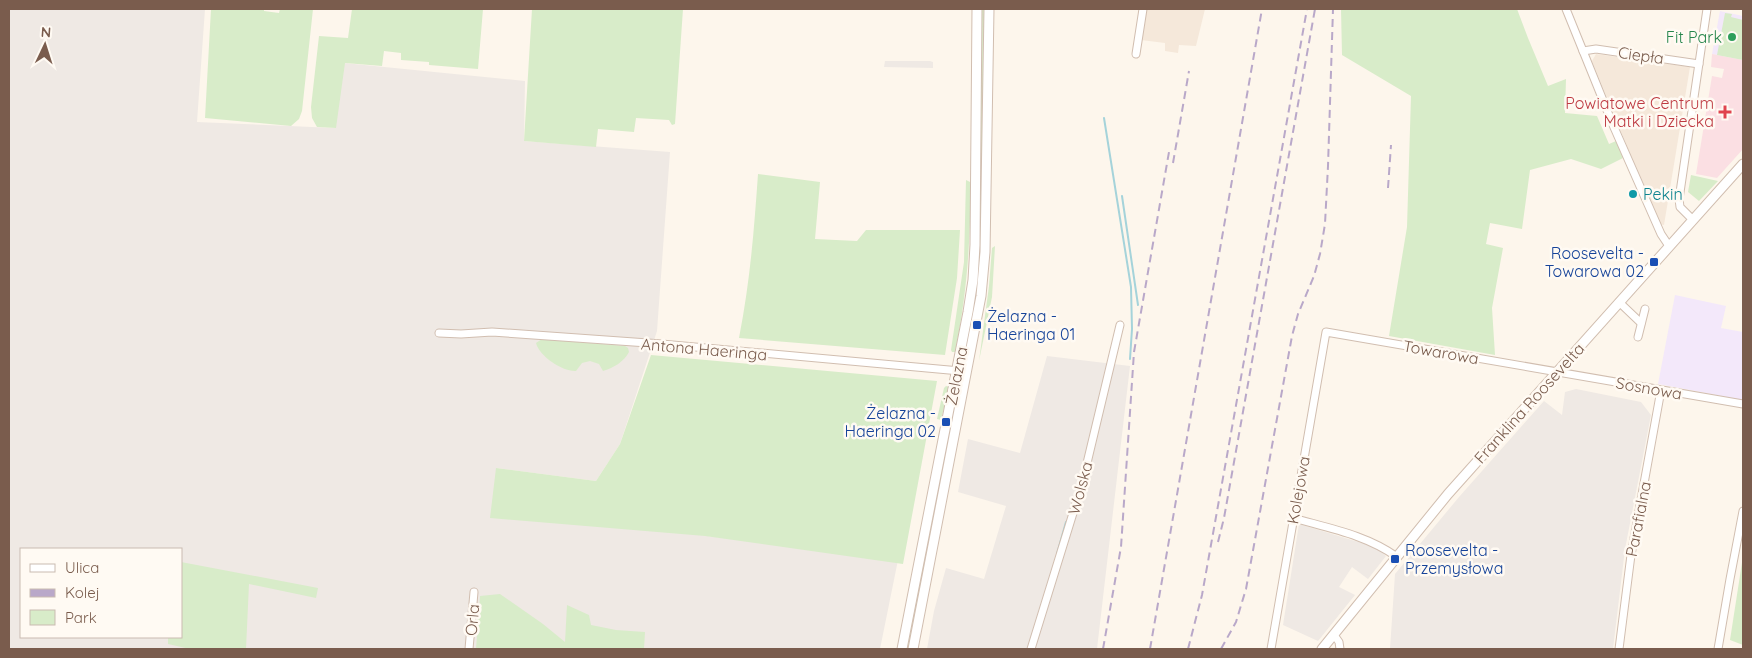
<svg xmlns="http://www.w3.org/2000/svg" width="1752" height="658" font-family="Quicksand,sans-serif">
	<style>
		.residential { fill: #f5e8da }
		.industrial { fill: #efe9e4; fill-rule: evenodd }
		.education { fill: #f3e8fa }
		.medical { fill: #fbdfe3 }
		.green { fill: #d8ecc9 }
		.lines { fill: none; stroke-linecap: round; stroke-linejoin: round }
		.stream { stroke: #a5d3da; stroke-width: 2 }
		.minor-casing { stroke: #d1beb0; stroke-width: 9 }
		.tertiary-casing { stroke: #d1beb0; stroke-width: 11 }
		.minor { stroke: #fff; stroke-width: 7 }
		.tertiary { stroke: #fff; stroke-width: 9 }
		.rail { stroke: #b9a8c9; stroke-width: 2; stroke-dasharray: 8 5; stroke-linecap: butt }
		.leisure-dot { fill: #2e9e5b; stroke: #fffaf3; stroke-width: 2 }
		.health-dot { fill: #e0444e; stroke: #fffaf3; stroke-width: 2 }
		.culture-dot { fill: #0f9aa8; stroke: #fffaf3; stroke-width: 2 }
		.transit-dot { fill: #1a4fb4; stroke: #fffaf3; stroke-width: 2 }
		.labels { text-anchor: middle; stroke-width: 5; stroke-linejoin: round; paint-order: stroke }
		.leisure-label { font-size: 16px; fill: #27864d; stroke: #fffaf3; text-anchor: end }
		.street-label { font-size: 16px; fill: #7a5c4d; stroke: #fffaf3 }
		.health-label { font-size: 16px; fill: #be3a42; stroke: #fffaf3; text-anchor: end }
		.culture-label { font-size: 16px; fill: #0d838f; stroke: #fffaf3; text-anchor: start }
		.transit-label { font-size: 16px; fill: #164399; stroke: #fffaf3; text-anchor: end }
	</style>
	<rect width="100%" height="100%" fill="#fdf6ec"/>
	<g class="residential">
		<path d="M1147 9H1205L1196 46 1179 45 1178 53 1165 51V43L1141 40Z"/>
		<path d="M1596 54 1690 67 1664 225 1659 224 1617 122 1592 61Z"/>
	</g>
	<g class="industrial">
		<path d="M9 9H205L197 122 335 128 344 63 525 81 524 141 670 152 657 331 620 444 596 481 496 468 708 536 898 560 880 649H9ZM21 549H181V637H21Z"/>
		<path d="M885 61H930L933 62V68L884 67Z"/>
		<path d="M1047 356 1130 366 1097 649H927L934 611 946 568 984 579 1006 506 958 492 968 439 1020 453Z"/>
		<path d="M1576 389 1641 402 1651 415 1625 549 1613 649H1390L1395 574 1459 497 1544 401 1562 415 1565 392Z"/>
		<path d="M1299 524 1375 547 1386 556 1368 579 1352 567 1339 587 1355 595 1318 641 1283 625Z"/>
	</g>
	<g class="education">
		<path d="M1720 11 1743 16V60L1712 54Z"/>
		<path d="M1675 295 1726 306 1721 328 1743 332V400L1658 384Z"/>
	</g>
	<path class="medical" d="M1712 54 1743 60V149L1717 178 1696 174 1712 76 1722 78 1724 69 1711 67Z"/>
	<g class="green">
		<path d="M211 9H264V11L279 13 280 9H313L302 111 299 119 291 126 205 118Z"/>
		<path d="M352 9H483L478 69 429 65V62L401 60V53L384 51 382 66 345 63 336 128 317 127 312 118 311 107 319 36 348 38Z"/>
		<path d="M532 9H683L675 124 672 125 669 120 636 118 634 132 598 129 596 147 524 141Z"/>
		<path d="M982 9H985L982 160 980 154Z"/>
		<path d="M1341 9H1517L1528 38 1548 86 1566 79 1565 113 1597 116 1609 144 1616 141 1623 158 1601 169 1571 159 1530 170 1522 229 1490 223 1486 244 1503 248 1492 308 1495 355 1389 336 1407 227 1411 96 1342 55Z"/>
		<path d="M1725 13 1732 14 1731 17 1743 20V60L1717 55Z"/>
		<path d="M758 174 820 182 815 239 857 241 866 230H960L957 278 945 355 739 338C750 282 754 231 758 174Z"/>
		<path d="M1691 175 1718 181 1699 201 1688 192Z"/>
		<path d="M982 177 981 270 968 355 965 354 974 298 979 247 980 179Z"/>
		<path d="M966 180 970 182 971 186C970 244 967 295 955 352H952L951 350 964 262Z"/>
		<path d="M995 246 992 297 979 361 989 286 992 248Z"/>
		<path d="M542 339 625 346 628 348 629 352C624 362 613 368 603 371L599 364 590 361 582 363 576 371C563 372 539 356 536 343Z"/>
		<path d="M651 355 937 381 903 564 705 536 490 518 496 468 596 481 620 444Z"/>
		<path d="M946 386 949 387 941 420 937 419 944 388Z"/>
		<path d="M945 462 910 649H907L943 464Z"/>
		<path d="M1743 556V645L1730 640Z"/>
		<path d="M181 562 318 588 316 598 249 584 246 649H190L168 644V637H181Z"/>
		<path d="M500 594 543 624 565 642 567 605 589 615 591 625 616 630 645 632 644 649H476L480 596Z"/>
	</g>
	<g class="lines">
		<g class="stream">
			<path d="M1104 118 1131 287 1132 329 1130 359"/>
			<path d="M1122 196 1138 305"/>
			<path d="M1057 554 1066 522"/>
		</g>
		<g class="minor-casing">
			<g id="minor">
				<path d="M1566 9 1613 125 1661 234 1669 246"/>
				<path d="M1583 51 1596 49 1699 64"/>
				<path d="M1136 54 1143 9"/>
				<path d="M1693 220 1680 207 1679 199 1707 9"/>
				<path d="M1619 302 1641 323"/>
				<path d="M439 333 461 334 492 332 662 344 960 371"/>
				<path d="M1638 337 1645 309"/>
				<path d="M1293 518C1328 528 1367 535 1397 557"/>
				<path d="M1334 635 1339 642 1340 649"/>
				<path d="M469 649 474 592"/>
				<path d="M1031 649 1082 484 1120 325"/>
				<path d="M1271 649 1326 332 1743 404"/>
				<path d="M1619 649 1631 555 1661 390"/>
				<path d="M1718 649 1730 579 1743 511"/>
			</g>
		</g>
		<g class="tertiary-casing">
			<g id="tertiary">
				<path d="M902 649 968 312 973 280 975 245 977 9"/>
				<path d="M913 649 981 296 985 252 989 9"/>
				<path d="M1322 649 1448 494 1743 164"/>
			</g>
		</g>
		<use href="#minor" class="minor"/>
		<use href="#tertiary" class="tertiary"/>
		<g class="rail">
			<path d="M1173 163 1189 71"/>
			<path d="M1388 188 1391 145"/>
			<path d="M1218 542 1224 518 1315 9"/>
			<path d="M1103 649 1121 547 1134 352 1169 152"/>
			<path d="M1150 649 1262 9"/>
			<path d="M1188 649 1202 595 1307 9"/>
			<path d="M1221 649 1236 622 1246 589 1292 336 1298 314 1314 276 1320 254 1325 224 1328 166 1333 9"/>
		</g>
	</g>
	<circle class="leisure-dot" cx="1732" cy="37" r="5"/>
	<path class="health-dot" d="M1722.5 104.5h5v5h5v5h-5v5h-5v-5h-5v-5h5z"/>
	<circle class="culture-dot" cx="1633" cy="194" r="5"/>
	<g class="transit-dot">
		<rect x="1649" y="257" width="10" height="10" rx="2.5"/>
		<rect x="972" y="320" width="10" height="10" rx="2.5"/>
		<rect x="941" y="417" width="10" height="10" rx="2.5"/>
		<rect x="1390" y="554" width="10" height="10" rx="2.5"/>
	</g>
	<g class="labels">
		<g class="leisure-label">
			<text x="1722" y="43">Fit Park</text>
		</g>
		<g class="street-label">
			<text transform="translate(1641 55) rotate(8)" y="6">Ciepła</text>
			<text transform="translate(704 349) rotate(5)" y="6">Antona Haeringa</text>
			<text transform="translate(1441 352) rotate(10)" y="6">Towarowa</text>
			<text transform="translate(956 376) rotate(-79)" y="6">Żelazna</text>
			<text transform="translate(1649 388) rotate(10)" y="6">Sosnowa</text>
			<text transform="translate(1529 403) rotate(-48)" y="6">Franklina Roosevelta</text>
			<text transform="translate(1080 488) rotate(-75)" y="6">Wolska</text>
			<text transform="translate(1298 490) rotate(-80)" y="6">Kolejowa</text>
			<text transform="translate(1638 519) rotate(-79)" y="6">Parafialna</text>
			<text transform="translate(472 620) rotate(-85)" y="6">Orla</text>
		</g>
		<g class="health-label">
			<text x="1714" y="109">Powiatowe Centrum<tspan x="1714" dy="18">Matki i Dziecka</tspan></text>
		</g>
		<g class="culture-label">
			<text x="1643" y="200">Pekin</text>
		</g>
		<g class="transit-label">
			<text x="1644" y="259">Roosevelta -<tspan x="1644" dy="18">Towarowa 02</tspan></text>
			<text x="987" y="322" text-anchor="start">Żelazna -<tspan x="987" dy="18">Haeringa 01</tspan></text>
			<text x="936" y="419">Żelazna -<tspan x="936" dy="18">Haeringa 02</tspan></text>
			<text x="1405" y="556" text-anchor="start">Roosevelta -<tspan x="1405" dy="18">Przemysłowa</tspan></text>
		</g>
	</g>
	<rect width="1752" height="658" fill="none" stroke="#7a5c4d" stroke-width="20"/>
	<rect x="20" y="548" width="162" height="90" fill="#fffaf3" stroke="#cabbb1"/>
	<rect x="30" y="564" width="25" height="8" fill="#ffffff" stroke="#cabbb1"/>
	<text x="65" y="573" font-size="15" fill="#7a5c4d">Ulica</text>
	<rect x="30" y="589" width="25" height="8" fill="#b9a8c9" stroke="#cabbb1"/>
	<text x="65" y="598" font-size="15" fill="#7a5c4d">Kolej</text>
	<rect x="30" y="610" width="25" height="15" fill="#d8ecc9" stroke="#cabbb1"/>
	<text x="65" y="623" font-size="15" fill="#7a5c4d">Park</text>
	<g transform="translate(45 45) rotate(4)" stroke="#fffaf3" stroke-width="4" paint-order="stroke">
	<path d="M0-4L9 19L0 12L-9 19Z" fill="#7a5c4d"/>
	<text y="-8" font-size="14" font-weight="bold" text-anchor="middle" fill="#7a5c4d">N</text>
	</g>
</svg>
